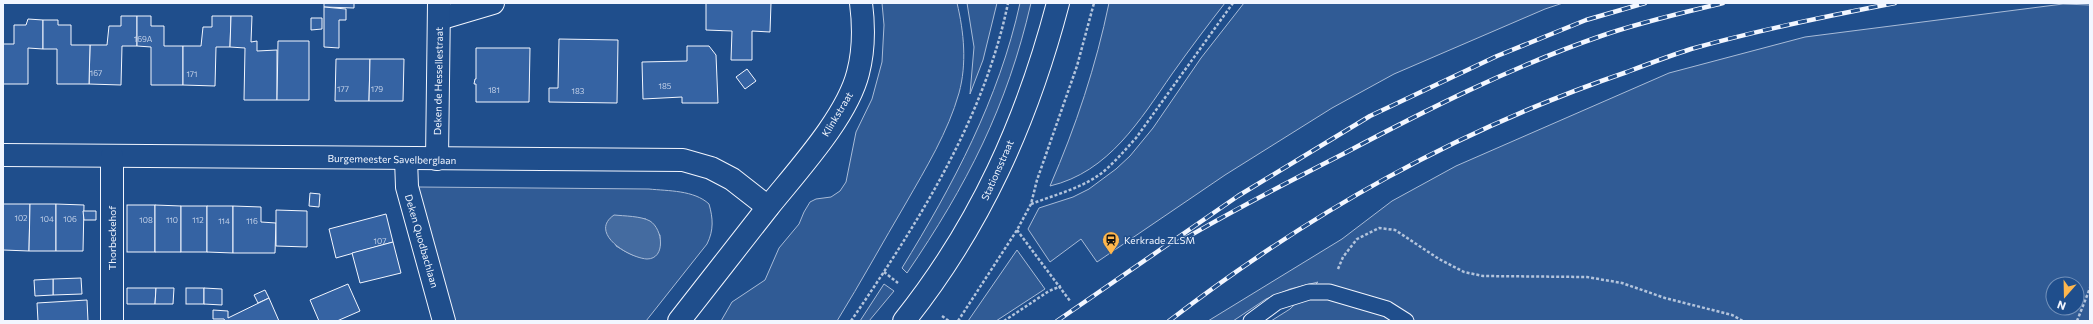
<svg xmlns="http://www.w3.org/2000/svg" width="2093" height="324" font-family="Commissioner,sans-serif">
	<style>
		.green { fill: #305b95; stroke: #a8bbd7; fill-rule: evenodd }
		.water { fill: #446ba0; stroke: #a8bbd7 }
		.building { fill: #3563a3; stroke: #f2f6ff }
		.lines { fill: none; stroke-linecap: round; stroke-linejoin: round }
		.lane-casing { stroke: #f2f6ff; stroke-width: 17 }
		.street-casing { stroke: #f2f6ff; stroke-width: 24 }
		.secondary-casing { stroke: #f2f6ff; stroke-width: 24 }
		.path { stroke: #b3c4dc; stroke-width: 2.5; stroke-dasharray: 3 2; stroke-linecap: butt }
		.lane { stroke: #1f4e8c; stroke-width: 15 }
		.street { stroke: #1f4e8c; stroke-width: 22 }
		.secondary { stroke: #1f4e8c; stroke-width: 22 }
		.rail-casing { stroke: #f2f6ff; stroke-width: 4.5 }
		.rail { stroke: #1f4e8c; stroke-width: 3; stroke-dasharray: 9; stroke-linecap: butt }
		.labels { text-anchor: middle; stroke-width: 3; stroke-linejoin: round; paint-order: stroke }
		.number-label { font-size: 8px; fill: #c3d1e8 }
		.street-label { font-size: 10px; fill: #f2f6ff; stroke: #1f4e8c }
		.poi-label { font-size: 10px; fill: #f2f6ff; stroke: #1f4e8c; text-anchor: start }
	</style>
	<rect width="100%" height="100%" fill="#1f4e8c"/>
	<g class="green">
		<path d="M882 3H957C964 32 967 64 959 93 948 132 926 168 906 203 883 242 861 282 837 321H721L732 302 765 280 779 248 799 224 804 212 810 202 816 199 831 197 840 191 846 182 856 132 872 99 882 62 884 25Z"/>
		<path d="M967 3H997L983 60 970 94 974 47Z"/>
		<path d="M1020 3H1031C1007 107 967 185 907 273L902 268C953 185 999 99 1020 3Z"/>
		<path d="M1109 3H1225C1207 26 1189 50 1172 74 1140 120 1109 172 1050 186 1076 126 1096 66 1109 3Z"/>
		<path d="M1244 3H1563L1545 9 1394 74 1332 108 1225 175 1097 262 1081 239 1050 262 1028 229 1039 208 1073 197 1089 189 1116 169 1130 156 1153 128 1201 58Z"/>
		<path d="M2063 4 2090 5V321H1271L1290 309 1318 282 1290 289 1266 299 1233 321H1208L1342 239 1392 201 1456 166 1669 73 1805 37ZM2053 284H2077V308H2053Z"/>
		<path d="M418 187 649 189C668 191 694 190 709 204 713 218 714 230 707 244L646 321H455ZM618 216 646 219 660 235V245L655 256C637 259 631 255 616 246Z"/>
		<path d="M1017 250 1045 289 996 321H968Z"/>
		<path d="M884 284 894 291 869 321H860Z"/>
	</g>
	<path class="water" d="M614 215C624 216 641 216 650 221 663 229 666 259 647 259 629 258 588 233 614 215Z"/>
	<g class="building">
		<path d="M324 3H354V8L324 7Z"/>
		<path d="M706 3H771L770 32 752 31V60H731L732 31 706 30Z"/>
		<path d="M324 7 346 9V20H339V48L324 47Z"/>
		<path d="M121 16H137V46H122L121 85 89 84 90 45H107L109 26H121Z"/>
		<path d="M137 16H151V26H164V46H183V85H151V47L137 46Z"/>
		<path d="M212 16H231L230 47H216L215 86 183 85V46H201L203 27H212Z"/>
		<path d="M231 16H252L251 42 257 41V51L277 50V100H244L245 48 230 47Z"/>
		<path d="M311 18H322V29L311 30Z"/>
		<path d="M28 19 43 20V49L28 48V84H3V44H14V25H26Z"/>
		<path d="M43 20H58V25H71V45H90L89 84H57V49H43Z"/>
		<path d="M559 39 618 40 617 103 549 102V88H558Z"/>
		<path d="M278 41H309V100H277Z"/>
		<path d="M687 46H709L716 55 718 103H682V97L643 99 642 62 687 61Z"/>
		<path d="M476 48H530L529 102H476V84H474L475 79H476Z"/>
		<path d="M336 59H370L369 101H335Z"/>
		<path d="M370 59H404L403 101H369Z"/>
		<path d="M747 69 756 81 745 89 736 77Z"/>
		<path d="M310 193 320 194 319 207 309 206Z"/>
		<path d="M3 204H30L29 251 3 250Z"/>
		<path d="M30 204H56V251H29Z"/>
		<path d="M56 204 84 205 83 251H56Z"/>
		<rect x="127" y="205" width="28" height="47"/>
		<path d="M155 205 181 206V252H155Z"/>
		<rect x="181" y="206" width="26" height="46"/>
		<path d="M207 206H233V253L207 252Z"/>
		<path d="M233 206 261 207V222L276 223 275 253H233Z"/>
		<path d="M276 210 307 211V247L276 246Z"/>
		<path d="M83 211H96V220H84Z"/>
		<path d="M386 214 393 242 336 258 329 229Z"/>
		<path d="M393 242 401 273 360 283 352 253Z"/>
		<path d="M81 278 82 294 53 295V279Z"/>
		<path d="M53 279V295L35 296 34 280Z"/>
		<path d="M348 284 360 311 337 321H319L310 300Z"/>
		<path d="M127 288H156L155 304H127Z"/>
		<path d="M156 288H174L173 304H155Z"/>
		<rect x="186" y="288" width="18" height="16"/>
		<path d="M204 288 222 289V305L204 304Z"/>
		<path d="M265 290 269 298 258 303 254 295Z"/>
		<path d="M269 298 279 321H225L224 319H213V310L228 311V318Z"/>
		<path d="M87 300 88 321H38L37 303Z"/>
	</g>
	<g class="lines">
		<g class="lane-casing">
			<path id="lane" d="M1251 321 1277 302 1309 292H1329L1387 309 1406 321"/>
		</g>
		<g class="street-casing">
			<g id="street">
				<path d="M439 19 493 3"/>
				<path d="M3 155 683 160 711 168 732 179 768 207"/>
				<path d="M406 159 407 187 444 321"/>
				<path d="M437 159 439 3"/>
				<path d="M112 321V156"/>
				<path d="M679 321C709 283 739 244 769 206 798 170 847 117 858 73 864 50 864 26 861 3"/>
			</g>
		</g>
		<g class="secondary-casing">
			<path id="secondary" d="M904 321C980 226 1027 121 1058 3"/>
		</g>
		<g class="path">
			<path d="M1031 204C1054 195 1083 188 1103 172 1115 162 1125 150 1136 138L1233 3"/>
			<path d="M1017 230 1070 301"/>
			<path d="M1338 269 1343 257 1357 239 1379 228 1395 230 1439 259 1464 272 1483 276 1587 277 1622 283 1665 298 1732 315 1743 321"/>
			<path d="M884 272 898 283"/>
			<path d="M942 316 949 321"/>
			<path d="M851 321C917 224 984 120 1008 3"/>
			<path d="M958 321 1017 230 1031 204 1037 180 1077 66 1094 3"/>
			<path d="M1004 321 1049 291 1061 286"/>
			<path d="M2077 321 2090 288"/>
		</g>
		<use href="#lane" class="lane"/>
		<use href="#street" class="street"/>
		<use href="#secondary" class="secondary"/>
		<g class="rail-casing">
			<g id="rail">
				<path d="M1186 238C1237 208 1290 181 1343 154 1426 110 1511 67 1601 36 1641 22 1682 13 1723 3"/>
				<path d="M1057 321 1238 196 1370 116 1497 56 1586 20 1645 3"/>
				<path d="M1169 321C1311 212 1457 130 1627 72 1648 64 1669 56 1691 49 1758 30 1827 16 1895 3"/>
			</g>
		</g>
		<use href="#rail" class="rail"/>
	</g>
	<defs>
		<g id="station-pin" transform="scale(0.9)"><path d="M0 17L-7.5 6A9.5 9.5 0 1 1 7.5 6Z" fill="#ffb74d" stroke="#1f4e8c"/><path d="M-3-6H3Q5-6 5-4V2Q5 4 3 4L4.5 6H3L1.5 4h-3L-3 6H-4.5L-3 4Q-5 4-5 2V-4Q-5-6-3-6ZM-3.5-4v3h7v-3ZM-3.5 1v1.5H-2V1ZM2 1v1.5H3.5V1Z" fill="#111"/></g>
	</defs>
	<g fill-rule="evenodd">
		<use href="#station-pin" x="1111" y="240"/>
	</g>
	<g class="labels">
		<g class="number-label">
			<text x="143" y="42">169A</text>
			<text x="96" y="76">167</text>
			<text x="192" y="77">171</text>
			<text x="665" y="89">185</text>
			<text x="343" y="92">177</text>
			<text x="377" y="92">179</text>
			<text x="494" y="93">181</text>
			<text x="578" y="94">183</text>
			<text x="21" y="221">102</text>
			<text x="47" y="222">104</text>
			<text x="70" y="222">106</text>
			<text x="146" y="223">108</text>
			<text x="172" y="223">110</text>
			<text x="198" y="223">112</text>
			<text x="224" y="224">114</text>
			<text x="252" y="224">116</text>
			<text x="380" y="244">107</text>
		</g>
		<g class="street-label">
			<text transform="translate(438 81) rotate(-89)" y="4">Deken de Hessellestraat</text>
			<text transform="translate(837 114) rotate(-59)" y="4">Klinkstraat</text>
			<text transform="translate(392 159) rotate(1)" y="4">Burgemeester Savelberglaan</text>
			<text transform="translate(997 170) rotate(-66)" y="4">Stationsstraat</text>
			<text transform="translate(112 238) rotate(-90)" y="4">Thorbeckehof</text>
			<text transform="translate(422 241) rotate(74)" y="4">Deken Quodbachlaan</text>
		</g>
		<g class="poi-label">
			<text x="1124" y="244">Kerkrade ZLSM</text>
		</g>
	</g>
	<rect width="2093" height="324" fill="none" stroke="#f2f6ff" stroke-width="8"/>
	<g transform="translate(2065 296) rotate(200)"><circle r="19" fill="#1f4e8c" stroke="#7391ba"/>
	<path d="M0-3L7 15L0 10L-7 15Z" fill="#ffb74d"/>
	<text y="-6" font-size="11" font-weight="bold" text-anchor="middle" fill="#f2f6ff">N</text>
	</g>
</svg>
